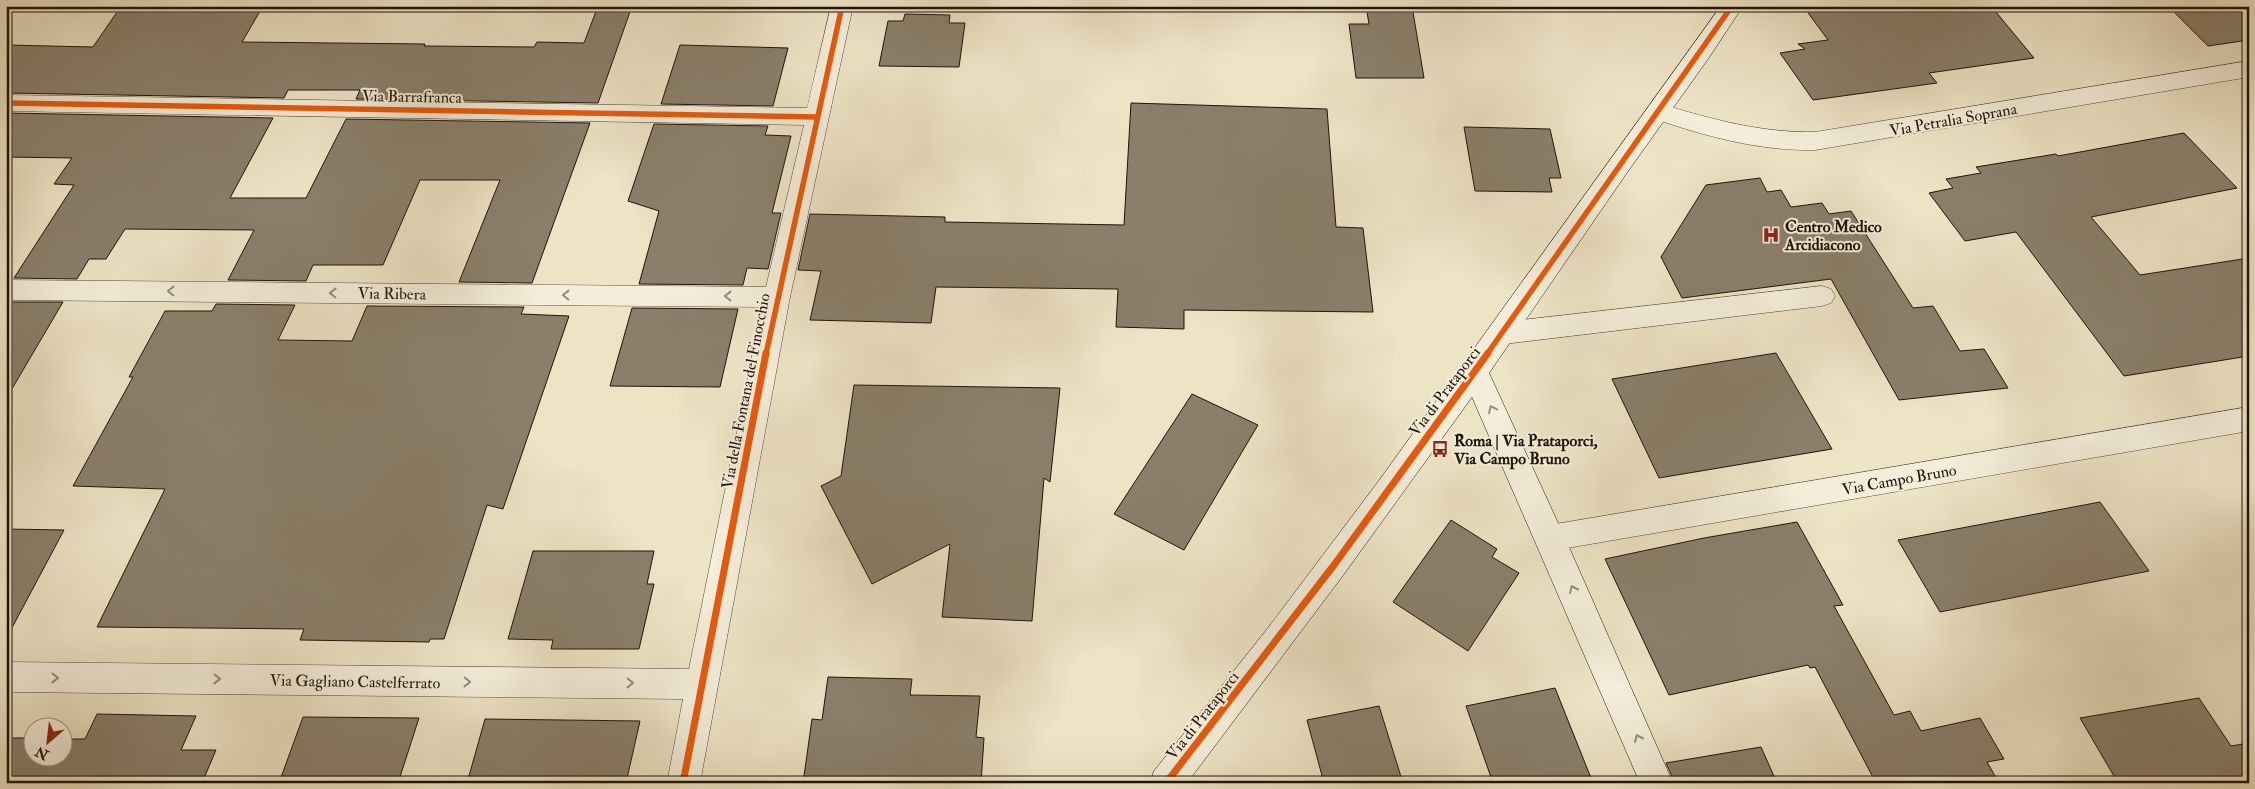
<svg xmlns="http://www.w3.org/2000/svg" width="2255" height="789" font-family="'IM FELL Double Pica',serif">
	<style>
		.building { fill: #8a7f6b; stroke: #1e130a }
		.lines { fill: none; stroke-linecap: round; stroke-linejoin: round }
		.street-casing { stroke: #524739; stroke-width: 1 }
		.secondary-casing { stroke: #1e130a; stroke-width: 1 }
		.street { fill: #f3edd9; fill-rule: evenodd }
		.secondary { fill: #f3edd9; fill-rule: evenodd }
		.cycleway-far1-casing { stroke: #f3edd9; stroke-width: 8 }
		.cycleway-casing { stroke: #f3edd9; stroke-width: 10 }
		.cycleway-far1 { stroke: #e8590c; stroke-width: 5.5 }
		.cycleway { stroke: #e8590c; stroke-width: 7 }
		.oneway { stroke: #938b7c }
		.labels { text-anchor: middle; stroke-width: 4; stroke-linejoin: round; paint-order: stroke }
		.street-label { font-size: 16px; fill: #1e130a; stroke: #f3edd9 }
		.poi-label { font-size: 16px; font-weight: bold; fill: #1e130a; stroke: #f3edd9; text-anchor: start }
	</style>
	<rect width="100%" height="100%" fill="#ede3c5"/>
	<filter id="stains"><feTurbulence type="fractalNoise" baseFrequency=".004" numOctaves="4"/><feColorMatrix values="0 0 0 0 .2 0 0 0 0 .09 0 0 0 0 .02 0 0 0 .5 -.17"/></filter>
	<radialGradient id="worn" r=".72"><stop offset=".6" stop-color="#630" stop-opacity="0"/><stop offset="1" stop-color="#630" stop-opacity=".3"/></radialGradient>
	<g class="building">
		<path d="M143 6H263L242 42 425 44 424 46 534 47 537 42 584 43 598 6H632L598 103 356 99 360 90H288L284 98 6 93V45L93 47 117 12H140Z"/>
		<path d="M1366 6H1412L1424 78H1356L1349 24H1369Z"/>
		<path d="M1803 6H1991L2034 58 1929 73 1937 83 1813 100 1780 53 1805 49 1798 44 1828 40Z"/>
		<path d="M2168 6H2249V40L2208 46Z"/>
		<path d="M905 14 950 15 949 23H965L959 67 879 66 888 21H903Z"/>
		<path d="M680 45 788 48 773 106 661 104Z"/>
		<path d="M1131 103 1327 109 1336 227 1363 228 1373 312 1184 310V329L1116 327 1118 289 936 287 931 323 810 320 821 271 798 270 810 214 945 217V222L1124 225Z"/>
		<path d="M6 113 273 118 230 198H306L346 119 590 123 532 283 459 282 500 180H420L383 265H313L306 281 228 280 254 230 125 229 106 259H89L77 279 14 278 74 185 54 184 72 158 6 157Z"/>
		<path d="M654 124 768 126 765 135 791 136 772 213H781L768 269 747 268 743 285 639 284 659 211 628 201Z"/>
		<path d="M1464 127 1550 129 1561 178H1549L1552 192 1475 191Z"/>
		<path d="M2184 133 2237 188 2091 217 2140 275 2249 258V356L2124 376 2016 232 1965 241 1929 193 1953 188 1946 179 1981 173 1976 167 2056 154 2058 156Z"/>
		<path d="M1760 178 1767 192 1781 190 1791 207 1822 203 1829 214 1851 211 1913 308 1933 306 1960 351 1984 349 2008 388 1899 400 1831 279 1682 298 1661 257 1706 185Z"/>
		<path d="M6 302H63L6 399Z"/>
		<path d="M216 304 295 305 278 340 352 341 367 306 524 307 521 314 569 316 503 509 487 505 444 639H430L429 642 300 640 304 629 97 627 165 489 73 486 133 377H129L165 311H212Z"/>
		<path d="M632 308 738 309 720 387 610 386Z"/>
		<path d="M1776 353 1832 449 1659 478 1612 379Z"/>
		<path d="M854 385 1060 388 1050 482 1044 478 1032 621 942 617 950 544 872 584 821 486 841 476Z"/>
		<path d="M1192 394 1258 425 1184 550 1114 514Z"/>
		<path d="M2100 502 2149 571 1940 612 1898 540Z"/>
		<path d="M1451 520 1497 549 1492 557 1519 573 1468 651 1393 602Z"/>
		<path d="M1797 522 1843 605 1834 606 1894 715 1910 711 1921 731 1980 718 2004 759 1987 762 1999 783H1876L1815 667 1810 668 1808 665 1669 695 1605 559 1704 538Z"/>
		<path d="M6 529 64 530 6 639Z"/>
		<path d="M533 551H654L647 584H654L639 649H551L553 640 508 639Z"/>
		<path d="M828 677 912 679 910 695 980 696 976 737 984 738 981 783H803L812 719 822 720Z"/>
		<path d="M1555 688 1593 783H1493L1466 706Z"/>
		<path d="M2199 698 2231 746 2249 743V783H2118L2080 718Z"/>
		<path d="M1379 706 1403 783H1324L1307 720Z"/>
		<path d="M97 714 196 716 181 750H216L202 783H6V738H32V756H62V739H85Z"/>
		<path d="M303 717 419 718 398 783H279Z"/>
		<path d="M485 719 640 721 626 783H467Z"/>
		<path d="M1761 747 1777 783H1675L1666 763Z"/>
	</g>
	<g class="lines">
		<g class="street-casing">
			<g id="street">
				<path d="M831 6H853L790 297 700 783H667L683 699 6 692V662L689 669 762 307 6 300V280L766 287 804 125 6 111V95L807 108Z"/>
				<path d="M2249 61V77L1815 150C1758 151 1705 136 1652 118L1648 112 1652 106 1660 104C1712 119 1760 133 1815 132Z"/>
				<path d="M1822 286 1831 289 1835 296 1831 303 1822 306 1504 344 1495 341 1491 333 1495 325 1504 322Z"/>
				<path d="M2249 407V431L1550 551 1540 547 1535 538 1540 529 1550 525Z"/>
			</g>
		</g>
		<g class="secondary-casing">
			<path id="secondary" d="M1721 6H1743L1708 59 1626 174 1489 373 1565 538 1673 783H1640L1472 397 1344 574 1187 783H1150L1154 771 1268 628 1378 482Z"/>
		</g>
		<use href="#street" class="street"/>
		<use href="#secondary" class="secondary"/>
		<g class="cycleway-far1-casing">
			<g id="cycleway-far1">
				<path d="M6 103 817 117"/>
				<path d="M766 354 842 6"/>
				<path d="M1487 354 1732 6"/>
			</g>
		</g>
		<g class="cycleway-casing">
			<g id="cycleway">
				<path d="M683 783 766 353"/>
				<path d="M1166 783 1334 565 1488 353"/>
			</g>
		</g>
		<use href="#cycleway-far1" class="cycleway-far1"/>
		<use href="#cycleway" class="cycleway"/>
	</g>
	<defs><path id="oneway-chevron" d="M-2-3.5L2.5 0L-2 3.5" fill="none" stroke-width="1.6" stroke-linecap="round" stroke-linejoin="round" transform="scale(1.25)"/></defs>
	<g class="oneway">
		<use href="#oneway-chevron" transform="translate(171 291) rotate(-179)"/>
		<use href="#oneway-chevron" transform="translate(333 293) rotate(-179)"/>
		<use href="#oneway-chevron" transform="translate(566 295) rotate(-179)"/>
		<use href="#oneway-chevron" transform="translate(728 296) rotate(-179)"/>
		<use href="#oneway-chevron" transform="translate(1492 409) rotate(-115)"/>
		<use href="#oneway-chevron" transform="translate(1573 589) rotate(-114)"/>
		<use href="#oneway-chevron" transform="translate(55 678) rotate(1)"/>
		<use href="#oneway-chevron" transform="translate(217 679) rotate(1)"/>
		<use href="#oneway-chevron" transform="translate(467 682) rotate(1)"/>
		<use href="#oneway-chevron" transform="translate(630 683) rotate(1)"/>
		<use href="#oneway-chevron" transform="translate(1638 738) rotate(-114)"/>
	</g>
	<defs>
		<g id="hospital-bare" transform="scale(1.35)"><path d="M-5-5h3v3.5h4V-5h3V5h-3V1.5h-4V5h-3Z" fill="#8f2418" stroke="#f3edd9" stroke-width="2.5" paint-order="stroke"/></g>
		<g id="bus-bare" transform="scale(1.35)"><path d="M-5-6H5V4H4V6H2V4H-2V6H-4V4H-5ZM-3.5-4V0h7V-4ZM-3.5 1.2v1.5H-2V1.2ZM2 1.2v1.5H3.5V1.2Z" fill="#8f2418" stroke="#f3edd9" stroke-width="2.5" paint-order="stroke"/></g>
	</defs>
	<g fill-rule="evenodd">
		<use href="#hospital-bare" x="1771" y="235"/>
		<use href="#bus-bare" x="1440" y="449"/>
	</g>
	<g class="labels">
		<g class="street-label">
			<text transform="translate(412 96) rotate(1)" y="6">Via Barrafranca</text>
			<text transform="translate(1953 119) rotate(-10)" y="6">Via Petralia Soprana</text>
			<text transform="translate(392 293) rotate(1)" y="6">Via Ribera</text>
			<text transform="translate(745 391) rotate(-79)" y="6">Via della Fontana del Finocchio</text>
			<text transform="translate(1444 391) rotate(-53)" y="6">Via di Prataporci</text>
			<text transform="translate(1899 479) rotate(-10)" y="6">Via Campo Bruno</text>
			<text transform="translate(355 681) rotate(1)" y="6">Via Gagliano Castelferrato</text>
			<text transform="translate(1202 715) rotate(-52)" y="6">Via di Prataporci</text>
		</g>
		<g class="poi-label">
			<text x="1785" y="232">Centro Medico<tspan x="1785" dy="18">Arcidiacono</tspan></text>
			<text x="1454" y="446">Roma | Via Prataporci,<tspan x="1454" dy="18">Via Campo Bruno</tspan></text>
		</g>
	</g>
	<rect width="2255" height="789" fill="none" stroke="#ede3c5" stroke-width="25"/>
	<rect x="8" y="8" width="2240" height="774" fill="none" stroke="#1e130a" stroke-width="2.5"/>
	<rect x="12" y="12" width="2230" height="764" fill="none" stroke="#1e130a"/>
	<g transform="translate(48 742) rotate(208)"><circle r="24" fill="#f3edd9" stroke="#9e9686"/>
	<path d="M0-4L9 19L0 12L-9 19Z" fill="#8f2418"/>
	<text y="-8" font-size="14" font-weight="bold" text-anchor="middle" fill="#1e130a">N</text>
	</g>
	<rect width="100%" height="100%" filter="url(#stains)"/>
	<rect width="100%" height="100%" fill="url(#worn)"/>
</svg>
